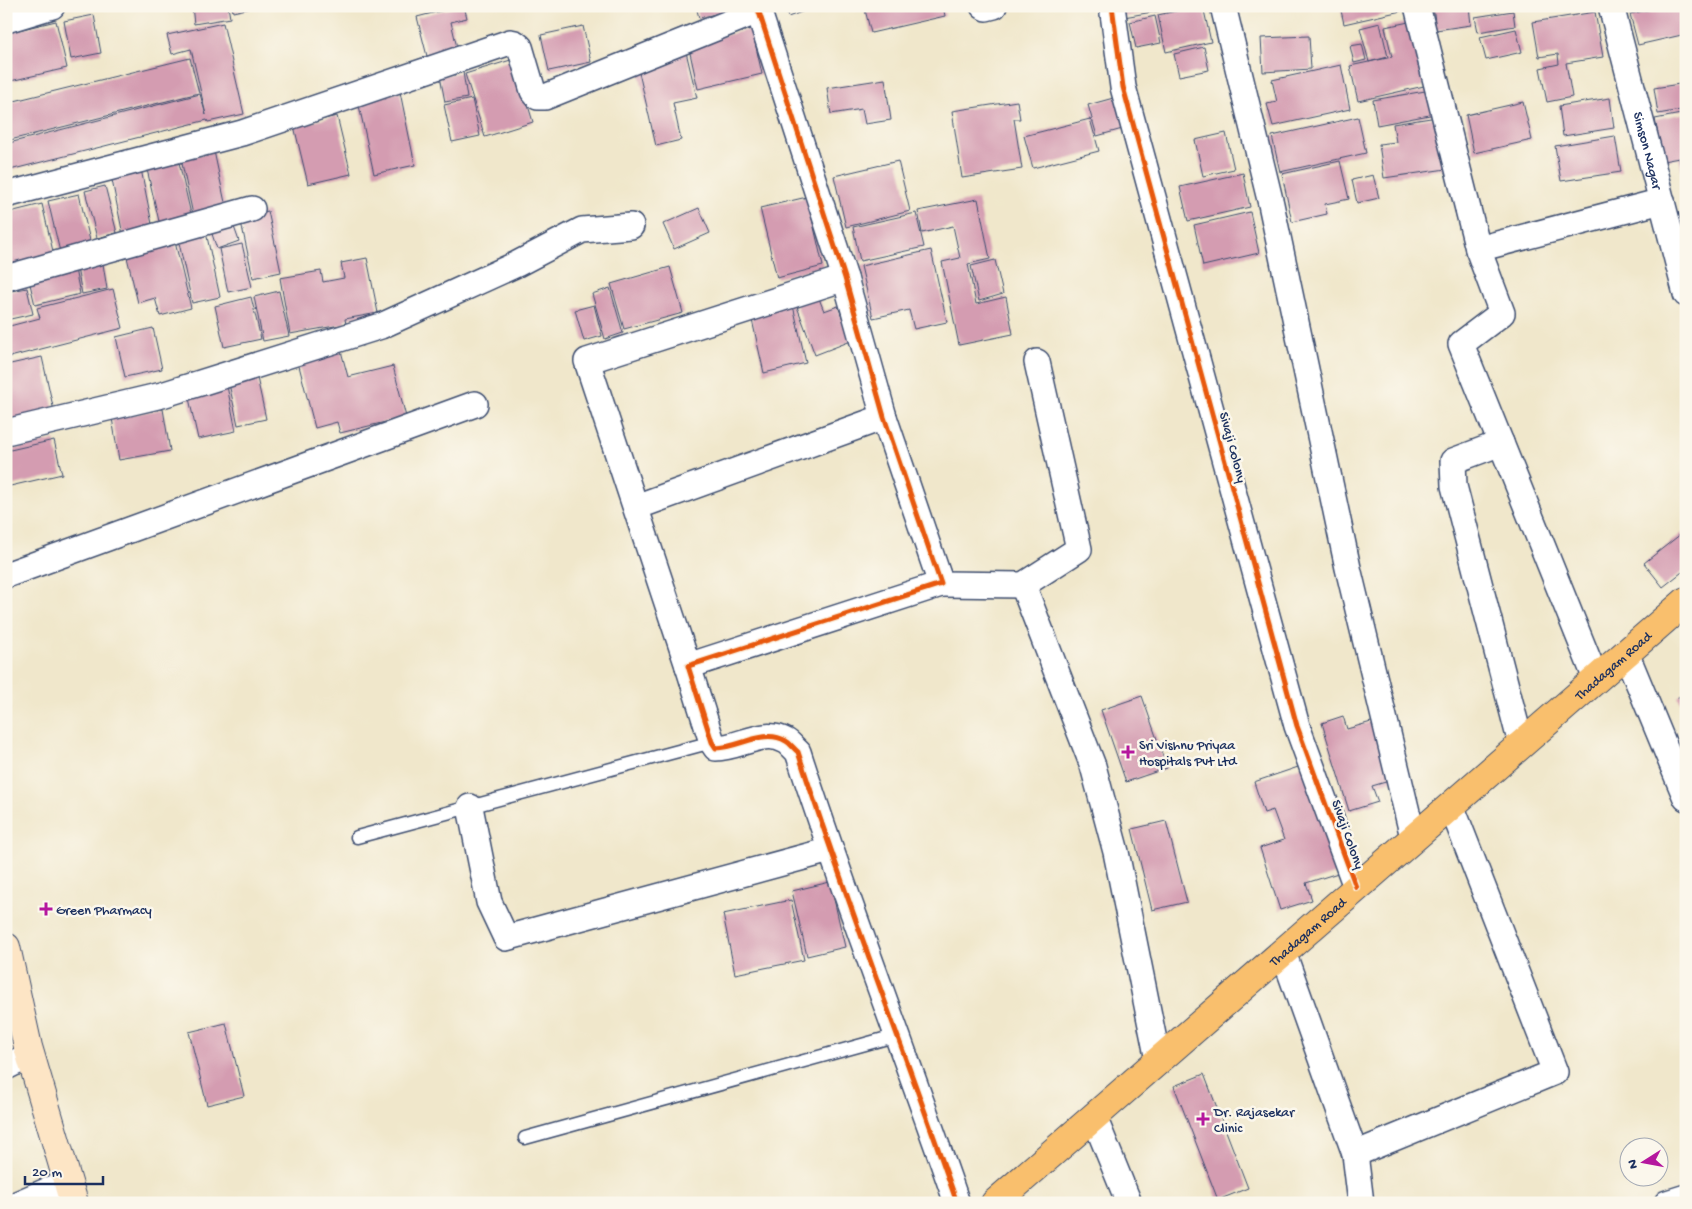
<svg xmlns="http://www.w3.org/2000/svg" width="1692" height="1209" font-family="'Gochi Hand',sans-serif">
	<style>
		.building { fill: #d49cb1 }
		.lines { fill: none; stroke-linecap: round; stroke-linejoin: round }
		.lane-casing { stroke: #3b4b6e; stroke-width: 15 }
		.street-casing { stroke: #3b4b6e; stroke-width: 28 }
		.secondary-casing { stroke: #3b4b6e; stroke-width: 30 }
		.primary-casing { stroke: #3b4b6e; stroke-width: 30 }
		.lane { stroke: #fff; stroke-width: 12 }
		.street { stroke: #fff; stroke-width: 25 }
		.secondary { stroke: #fde5c5; stroke-width: 28 }
		.primary { stroke: #f9bf6d; stroke-width: 28 }
		.cycleway-casing { stroke: #fbf7ec; stroke-width: 8 }
		.cycleway { stroke: #e8590c; stroke-width: 5 }
		.poi-dot { fill: #b5179e; stroke: #fbf7ec; stroke-width: 2 }
		.labels { text-anchor: middle; stroke-width: 5; stroke-linejoin: round; paint-order: stroke }
		.street-label { font-size: 14px; fill: #1b2f5e; stroke: #fbf7ec }
		.poi-label { font-size: 14px; fill: #1b2f5e; stroke: #fbf7ec; text-anchor: start }
	</style>
	<rect width="100%" height="100%" fill="#fbf7ec"/>
	<filter id="ink" filterUnits="userSpaceOnUse"><feTurbulence type="fractalNoise" baseFrequency=".02" numOctaves="2"/><feDisplacementMap in="SourceGraphic" scale="10" xChannelSelector="R" yChannelSelector="G"/><feConvolveMatrix kernelMatrix="1 2 1 2 8 2 1 2 1" color-interpolation-filters="sRGB"/></filter>
	<filter id="wash" filterUnits="userSpaceOnUse"><feTurbulence type="fractalNoise" baseFrequency=".0096" numOctaves="4" result="noise"/><feDisplacementMap in="SourceGraphic" scale="20" xChannelSelector="R" yChannelSelector="G"/><feGaussianBlur stdDeviation="1.12" result="paint"/><feColorMatrix in="noise" values="0 0 0 0 0 0 0 0 0 0 0 0 0 0 0 0 0 1.4 0 .05"/><feComposite in="paint" operator="in"/></filter>
	<g filter="url(#wash)">
		<rect width="100%" height="100%" fill="#f0e7cb"/>
		<g id="blocks">
			<g class="building">
				<path d="M192 6H228L230 18 194 24Z"/>
				<path d="M232 6H256V7L233 12Z"/>
				<path d="M460 6H464L467 18 451 22 459 56 429 64 417 17Z"/>
				<path d="M696 6H744V7L699 18Z"/>
				<path d="M784 6H818L788 17Z"/>
				<path d="M864 6H943L945 16 871 33Z"/>
				<path d="M1122 6H1181V7L1124 17Z"/>
				<path d="M1198 6H1203L1211 42 1166 52 1158 15Z"/>
				<path d="M1340 6H1400L1401 11 1344 24Z"/>
				<path d="M1433 6H1469L1471 25 1436 30Z"/>
				<path d="M1632 6H1650V7L1633 11Z"/>
				<path d="M1665 6H1686V34L1638 45 1630 14Z"/>
				<path d="M1513 11 1515 26 1478 32 1475 17Z"/>
				<path d="M1595 12 1603 57 1566 63 1572 97 1547 102 1540 68 1559 64 1558 54 1539 57 1533 22Z"/>
				<path d="M94 15 101 53 71 59 64 21Z"/>
				<path d="M1155 16 1161 43 1136 48 1130 22Z"/>
				<path d="M56 21 67 68 6 82V33Z"/>
				<path d="M1409 22 1424 86 1358 101 1350 66 1392 57 1385 27Z"/>
				<path d="M223 23 244 114 208 122 207 120 6 171V134L9 143 200 94 206 115 191 49 172 54 167 35Z"/>
				<path d="M1380 23 1388 57 1369 62 1360 28Z"/>
				<path d="M583 26 591 62 549 71 541 35Z"/>
				<path d="M752 29 762 74 698 89 688 44Z"/>
				<path d="M1516 29 1522 52 1486 60 1480 37Z"/>
				<path d="M1309 36 1311 69 1263 72 1261 38Z"/>
				<path d="M1362 44 1366 60 1354 63 1350 46Z"/>
				<path d="M1204 47 1209 70 1179 76 1174 54Z"/>
				<path d="M686 52 697 98 673 103 681 140 656 146 637 64Z"/>
				<path d="M190 58 199 93 10 140 6 125V103Z"/>
				<path d="M514 59 533 122 485 137 465 74Z"/>
				<path d="M1341 65 1350 109 1273 126 1267 104 1277 102 1272 80Z"/>
				<path d="M463 72 467 98 445 102 440 76Z"/>
				<path d="M885 79 891 120 865 124 862 109 831 114 827 88Z"/>
				<path d="M1686 83V109L1658 114 1654 88Z"/>
				<path d="M1431 90 1435 114 1377 125 1373 100Z"/>
				<path d="M400 92 415 165 374 174 358 101Z"/>
				<path d="M1117 97 1126 128 1097 136 1088 105Z"/>
				<path d="M1610 98 1614 128 1563 136 1559 106Z"/>
				<path d="M472 99 480 136 452 142 444 105Z"/>
				<path d="M1017 101 1020 119H1014L1022 169 962 178 952 111Z"/>
				<path d="M1523 102 1532 140 1474 153 1466 115Z"/>
				<path d="M1686 113V185H1685L1679 158 1663 161 1655 119Z"/>
				<path d="M337 116 351 174 308 184 294 126Z"/>
				<path d="M1358 117 1366 153 1280 172 1272 136Z"/>
				<path d="M1437 117 1446 169 1384 178 1379 144 1396 142 1393 124Z"/>
				<path d="M1090 119 1099 151 1033 168 1024 136Z"/>
				<path d="M1226 133 1234 169 1203 176 1195 140Z"/>
				<path d="M1615 136 1621 172 1561 181 1555 146Z"/>
				<path d="M214 151 227 212 194 219 181 159Z"/>
				<path d="M178 158 193 223 161 230 146 165Z"/>
				<path d="M898 161 910 211 846 227 834 176Z"/>
				<path d="M1340 161 1349 199 1325 204 1327 214 1292 222 1282 174Z"/>
				<path d="M141 169 154 234 124 240 111 175Z"/>
				<path d="M1243 173 1250 207 1188 221 1180 187Z"/>
				<path d="M1373 175 1379 198 1357 203 1352 180Z"/>
				<path d="M105 186 117 233 97 238 85 191Z"/>
				<path d="M79 194 91 245 60 252 48 201Z"/>
				<path d="M807 197 823 266 777 278 760 208Z"/>
				<path d="M978 199 990 259 968 264 976 304 1006 297 1013 334 959 345 942 262 960 258 953 226 922 233 918 211Z"/>
				<path d="M42 204 55 260 6 271V213Z"/>
				<path d="M699 208 710 233 674 249 663 224Z"/>
				<path d="M268 211 281 272 253 278 240 217Z"/>
				<path d="M1250 212 1259 253 1203 266 1194 225Z"/>
				<path d="M916 213 924 247 860 261 853 227Z"/>
				<path d="M233 224 239 241 217 249 211 231Z"/>
				<path d="M206 232 220 297 192 303 178 238Z"/>
				<path d="M175 242 191 308 160 316 155 298 138 303 126 253Z"/>
				<path d="M242 244 252 287 228 292 219 249Z"/>
				<path d="M931 250 947 322 914 329 909 310 873 318 861 266Z"/>
				<path d="M367 258 378 313 345 319 346 324 290 334 280 278 321 271 323 282 344 278 341 263Z"/>
				<path d="M995 260 1003 294 979 301 971 266Z"/>
				<path d="M103 264 107 289 82 294 77 268Z"/>
				<path d="M670 267 683 313 624 329 611 284Z"/>
				<path d="M75 269 80 294 35 305 29 280Z"/>
				<path d="M27 288 33 314 6 320V292Z"/>
				<path d="M610 288 623 333 605 339 592 294Z"/>
				<path d="M113 289 123 328 6 358V327L40 318 37 308Z"/>
				<path d="M279 291 289 336 263 341 254 297Z"/>
				<path d="M818 296 824 311 838 306 851 341 815 355 796 304Z"/>
				<path d="M251 297 261 339 224 347 215 306Z"/>
				<path d="M792 301 806 363 764 373 750 311Z"/>
				<path d="M594 305 602 336 584 341 575 310Z"/>
				<path d="M153 328 162 369 125 377 116 337Z"/>
				<path d="M341 351 348 377 393 366 406 417 340 433 337 422 315 428 298 362Z"/>
				<path d="M42 357 54 411 6 422V365Z"/>
				<path d="M256 373 266 419 238 425 228 379Z"/>
				<path d="M226 381 236 431 198 439 187 389Z"/>
				<path d="M163 409 170 451 119 460 112 418Z"/>
				<path d="M54 440 62 474 6 487V451Z"/>
				<path d="M1686 530V569L1663 587 1644 563Z"/>
				<path d="M1686 692V711L1678 697Z"/>
				<path d="M1142 696 1167 768 1126 782 1101 710Z"/>
				<path d="M1343 716 1347 729 1378 720 1396 779 1372 786 1378 802 1349 811 1322 723Z"/>
				<path d="M1310 763 1338 873 1306 883 1312 900 1280 910 1260 848 1284 840 1273 810 1264 813 1254 782Z"/>
				<path d="M1166 821 1187 902 1152 910 1132 829Z"/>
				<path d="M830 882 845 947 807 956 792 891Z"/>
				<path d="M791 900 804 960 735 974 723 914Z"/>
				<path d="M226 1023 244 1096 207 1105 189 1032Z"/>
				<path d="M1204 1074 1248 1188 1218 1200 1174 1086Z"/>
			</g>
		</g>
	</g>
	<g filter="url(#ink)">
		<use href="#blocks" fill-opacity="0" stroke="#3b4b6e" stroke-width="1"/>
		<g class="lines">
			<g class="lane-casing">
				<g id="lane">
					<path d="M357 837 712 742"/>
					<path d="M525 1138 898 1035"/>
				</g>
			</g>
			<g class="street-casing">
				<g id="street">
					<path d="M757 6 845 278 884 417 941 584 688 666 712 742 716 748C740 748 763 728 786 741 790 743 794 749 798 752 847 904 905 1052 957 1203"/>
					<path d="M983 6 986 8 994 6"/>
					<path d="M1112 6 1123 87 1297 726 1356 887"/>
					<path d="M1223 6 1271 204 1348 568 1413 837"/>
					<path d="M1417 6 1478 249 1502 313 1461 344 1596 679"/>
					<path id="s1" d="M1611 6 1686 294"/>
					<path d="M6 20 52 6"/>
					<path d="M6 195 242 133 510 42 515 43 520 47 533 91 538 97H545L758 11"/>
					<path d="M1478 249 1662 201"/>
					<path d="M6 278 252 209"/>
					<path d="M6 432 162 395 381 326 517 264 582 230 631 226"/>
					<path d="M1501 443 1453 461 1454 486 1521 744"/>
					<path d="M636 507 884 417"/>
					<path d="M6 575 475 404"/>
					<path d="M941 584 1023 585 1079 549 1037 362"/>
					<path d="M1023 585 1093 766 1116 852 1158 1060"/>
					<path d="M1626 653 1686 798"/>
					<path d="M688 666 587 361 845 278"/>
					<path d="M470 807 489 902 506 938 830 850"/>
					<path d="M1283 952 1355 1154 1361 1203"/>
					<path d="M6 1067 30 1055"/>
					<path d="M1094 1117 1129 1203"/>
					<path d="M1355 1154 1555 1072 1451 805"/>
					<path d="M19 1203 67 1182"/>
					<path d="M1667 1203 1686 1197"/>
				</g>
			</g>
			<g class="secondary-casing">
				<path id="secondary" d="M6 947 28 1047 74 1203"/>
			</g>
			<g class="primary-casing">
				<g id="primary">
					<path id="s2" d="M995 1203 1686 601"/>
				</g>
			</g>
			<use href="#lane" class="lane"/>
			<use href="#street" class="street"/>
			<use href="#secondary" class="secondary"/>
			<use href="#primary" class="primary"/>
			<g class="cycleway-casing">
				<g id="cycleway">
					<path d="M757 6 845 278 884 417 941 584 688 666 712 742 716 748C740 748 763 728 786 741 790 743 794 749 798 752 847 904 905 1052 957 1203"/>
					<path d="M1112 6 1123 87 1297 726 1356 887"/>
				</g>
			</g>
			<use href="#cycleway" class="cycleway"/>
		</g>
	</g>
	<g class="poi-dot">
		<path d="M1125.5 744.5h5v5h5v5h-5v5h-5v-5h-5v-5h5z"/>
		<path d="M43.5 901.5h5v5h5v5h-5v5h-5v-5h-5v-5h5z"/>
		<path d="M1200.5 1111.5h5v5h5v5h-5v5h-5v-5h-5v-5h5z"/>
	</g>
	<g class="labels">
		<g class="street-label">
			<text dy="5" stroke="none"><textPath href="#s1" startOffset="149">Simson Nagar</textPath></text>
			<text transform="translate(1234 447) rotate(75)" y="5">Sivaji Colony</text>
			<text dy="5" stroke="none"><textPath href="#s2" startOffset="819">Thadagam Road</textPath></text>
			<text transform="translate(1349 834) rotate(70)" y="5">Sivaji Colony</text>
			<text dy="5" stroke="none"><textPath href="#s2" startOffset="414">Thadagam Road</textPath></text>
		</g>
		<g class="poi-label">
			<text x="1139" y="749">Sri Vishnu Priyaa<tspan x="1139" dy="16">Hospitals Pvt Ltd</tspan></text>
			<text x="56" y="914">Green Pharmacy</text>
			<text x="1214" y="1116">Dr. Rajasekar<tspan x="1214" dy="16">Clinic</tspan></text>
		</g>
	</g>
	<rect width="1692" height="1209" fill="none" stroke="#fbf7ec" stroke-width="25"/>
	<g transform="translate(1644 1162) rotate(259)"><circle r="24" fill="#fbf7ec" stroke="#a1a7b3"/>
	<path d="M0-4L9 19L0 12L-9 19Z" fill="#b5179e"/>
	<text y="-8" font-size="14" font-weight="bold" text-anchor="middle" fill="#1b2f5e">N</text>
	</g>
	<path d="M25 1176v8h78v-8" fill="none" stroke="#1b2f5e" stroke-width="2.5"/>
	<text x="32" y="1176" font-size="15" fill="#1b2f5e" stroke="#fbf7ec" stroke-width="4" paint-order="stroke">20 m</text>
</svg>
